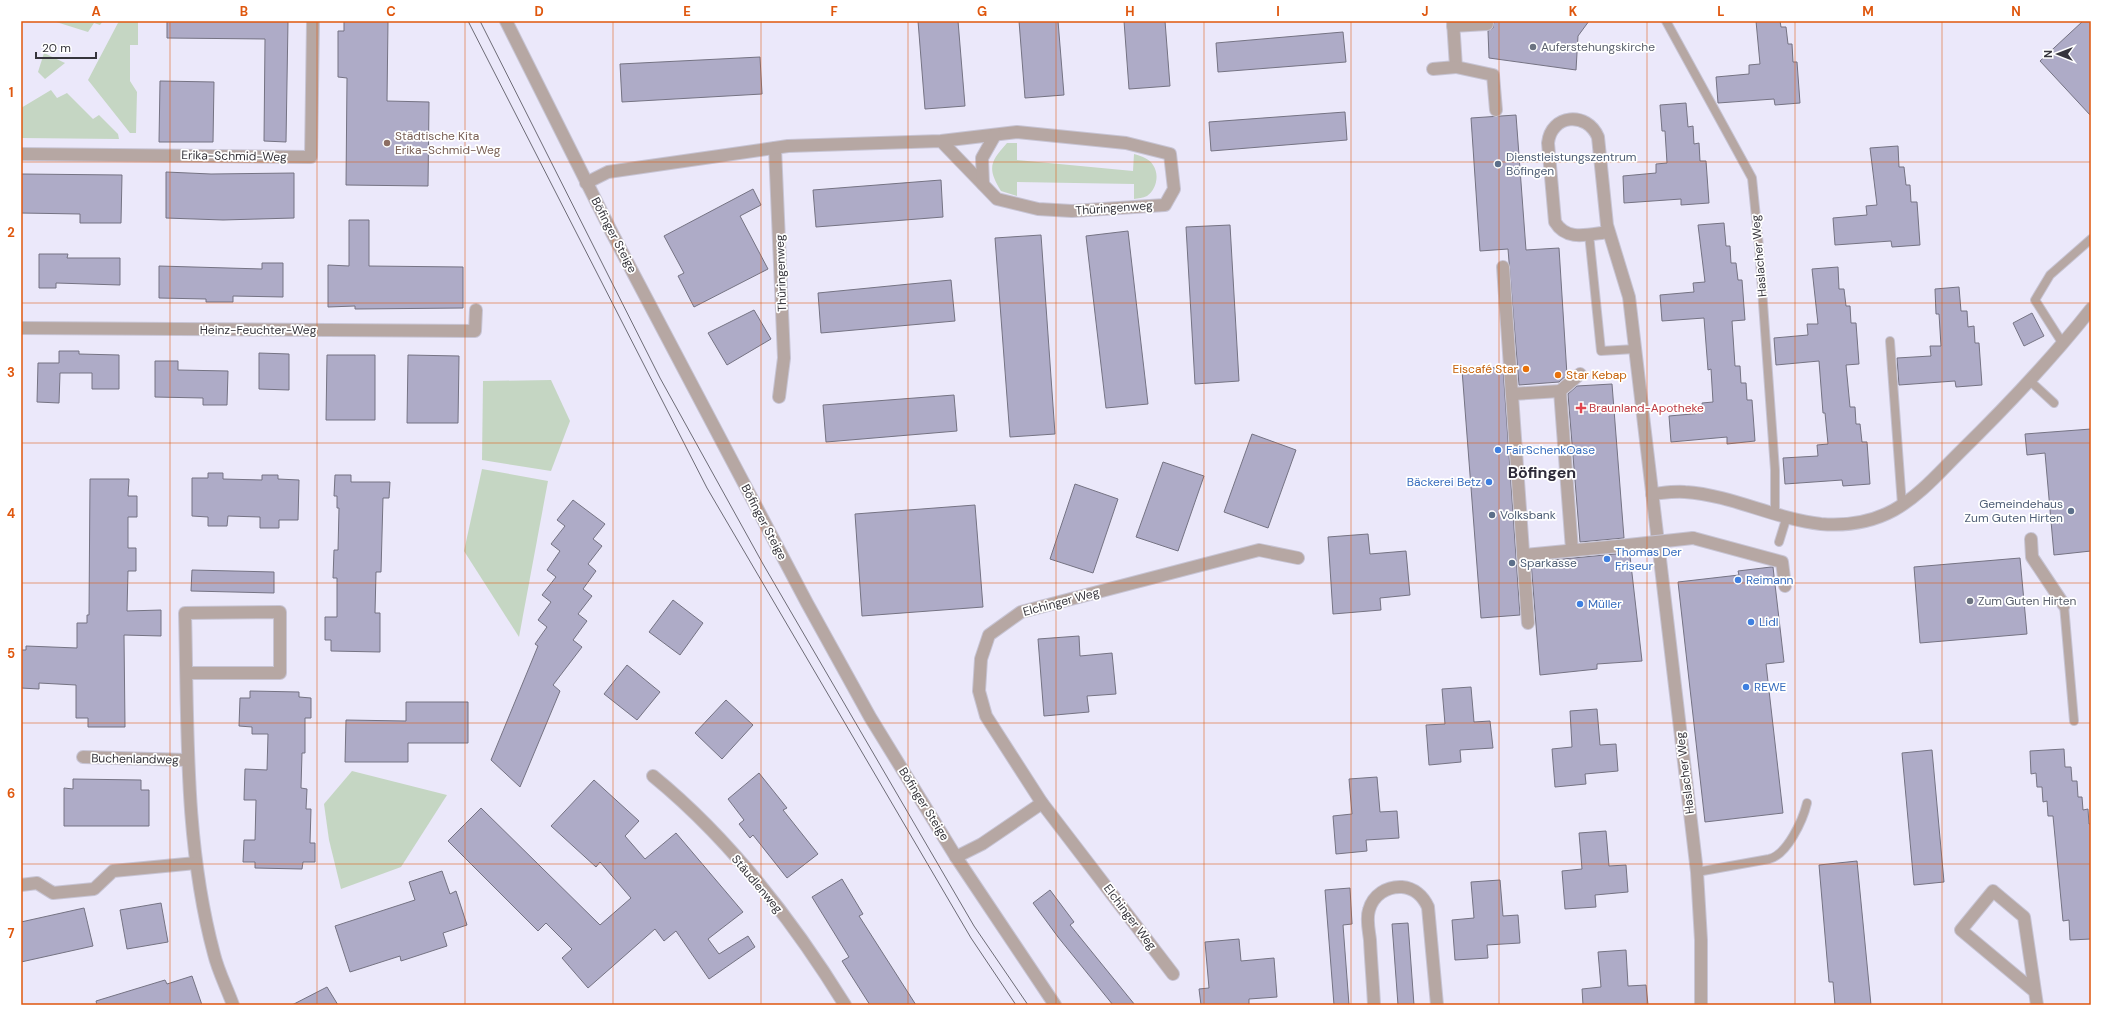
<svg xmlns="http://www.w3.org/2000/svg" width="2112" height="1026" font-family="'DM Sans',sans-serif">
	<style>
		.green { fill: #c5d6c3 }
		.building { fill: #aeabc7; stroke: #757383 }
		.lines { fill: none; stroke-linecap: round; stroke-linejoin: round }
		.lane-casing { stroke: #c7c4d4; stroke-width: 10 }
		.street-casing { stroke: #c7c4d4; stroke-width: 14 }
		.lane { stroke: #b6a7a3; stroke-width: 8 }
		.street { stroke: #b6a7a3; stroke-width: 12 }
		.tram { stroke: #6d6b76; stroke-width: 1 }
		.street-bridge-casing { stroke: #c7c4d4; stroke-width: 14; stroke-linecap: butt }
		.street-bridge { stroke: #b6a7a3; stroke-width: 12 }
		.grid { fill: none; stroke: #df570e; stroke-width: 1; stroke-opacity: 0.55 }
		.worship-dot { fill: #6b7280; stroke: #fff; stroke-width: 1.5 }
		.education-dot { fill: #8d6e63; stroke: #fff; stroke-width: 1.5 }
		.service-dot { fill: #5c6f8a; stroke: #fff; stroke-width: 1.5 }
		.food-dot { fill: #e8710a; stroke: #fff; stroke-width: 1.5 }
		.health-dot { fill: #e0444e; stroke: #fff; stroke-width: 1.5 }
		.shop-dot { fill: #3f7fe0; stroke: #fff; stroke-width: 1.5 }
		.labels { text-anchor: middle; stroke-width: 3.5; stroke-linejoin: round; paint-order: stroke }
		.worship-label { font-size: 12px; fill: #5b616d; stroke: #fff; text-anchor: start }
		.education-label { font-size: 12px; fill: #785e54; stroke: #fff; text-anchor: start }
		.street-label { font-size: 12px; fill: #36353c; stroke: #fff }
		.service-label { font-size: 12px; fill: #4e5e75; stroke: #fff; text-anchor: start }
		.food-label { font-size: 12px; fill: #c56008; stroke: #fff; text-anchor: end }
		.health-label { font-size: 12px; fill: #be3a42; stroke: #fff; text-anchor: start }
		.shop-label { font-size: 12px; fill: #366cbe; stroke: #fff; text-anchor: start }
		.district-label { font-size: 16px; font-weight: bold; fill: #2e2b39; stroke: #fff }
		.neatline { fill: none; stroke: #df570e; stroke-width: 1.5 }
		.grid-label { font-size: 13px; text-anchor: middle; font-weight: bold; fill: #df570e }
	</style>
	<rect width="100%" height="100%" fill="#ebe8fa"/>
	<g class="green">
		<path d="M53 21H103L100 25 94 23 88 32Z"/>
		<path d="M119 21H138V45H130V81L137 92 136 133H130L88 80Z"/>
		<path d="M44 53 65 63 45 79 38 72Z"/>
		<path d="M51 90 57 98 67 93 93 119 99 115 118 134 119 139 21 138V108Z"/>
		<path d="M1007 143H1017V160L1133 171 1134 154C1141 156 1150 159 1153 165 1160 175 1156 190 1147 196 1143 198 1138 198 1134 199V184L1017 182V196L1001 191C987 168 990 162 1007 143Z"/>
		<path d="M551 380 570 421 551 471 482 460 483 381Z"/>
		<path d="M482 469 548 481 519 637 464 551Z"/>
		<path d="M352 771 447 795 401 867 341 889 329 840 324 804Z"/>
	</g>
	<g class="building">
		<path d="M167 21H288L286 142 264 141 265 39 167 38Z"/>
		<path d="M344 21H388L387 101 429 102 428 186 346 185 347 78 338 77V31H344Z"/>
		<path d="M918 21H958L965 106 925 109Z"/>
		<path d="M1019 21H1058L1064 95 1025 98Z"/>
		<path d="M1124 21H1165L1170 86 1129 89Z"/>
		<path d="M1494 21H1589L1578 36 1576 70 1489 58 1488 31 1493 28Z"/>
		<path d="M1756 21H1780L1781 27H1786L1788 44H1792L1793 62H1797L1800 103 1775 105 1774 99 1718 103 1716 77 1749 74V65L1760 64Z"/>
		<path d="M2083 21H2091V116L2040 61Z"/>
		<path d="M1343 32 1346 62 1218 72 1216 43Z"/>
		<path d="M760 57 762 94 622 102 620 64Z"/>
		<path d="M160 81 214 82 213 142H159Z"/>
		<path d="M1686 103 1688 127 1693 126 1694 144 1699 143 1700 161H1706L1709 203 1681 205V199L1624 203 1623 176 1656 173V164L1667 163 1665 131H1662L1660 105Z"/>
		<path d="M1345 112 1347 140 1211 151 1209 122Z"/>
		<path d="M1516 115 1526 250 1559 248 1567 375 1559 382 1519 385 1508 249 1480 251 1471 118Z"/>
		<path d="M1898 146 1899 167H1904L1906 185H1910L1911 202H1917L1920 245 1892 247 1891 241 1835 245 1833 218 1867 215 1866 206 1877 205 1870 148Z"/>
		<path d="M166 172 211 174 294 173V218L223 220 166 218Z"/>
		<path d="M21 174 122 175 121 223H80V214L21 213Z"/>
		<path d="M941 180 943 217 816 227 813 190Z"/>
		<path d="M753 189 761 205 740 216 768 269 694 307 678 276 684 273 664 236Z"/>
		<path d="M349 220H369V266L463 267V308L355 309V306L328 307V265L349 266Z"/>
		<path d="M1724 223 1726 246H1730L1731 263H1736L1738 280H1742L1745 320 1732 321 1735 366H1740L1741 383H1746L1747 400H1752L1755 441 1727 444V437L1671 442 1669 416 1703 413 1702 403 1713 402 1711 369 1708 370 1704 318 1662 321 1660 295 1694 292 1693 283 1705 282 1698 225Z"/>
		<path d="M1230 225 1239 381 1195 384 1186 227Z"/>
		<path d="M1128 231 1148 404 1106 408 1086 236Z"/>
		<path d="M1041 235 1055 434 1010 437 995 238Z"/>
		<path d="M39 254H68L67 258H120V285L56 283V288H39Z"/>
		<path d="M262 263H283V297L233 296V302H206V299L159 298V266L262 269Z"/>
		<path d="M1838 267 1839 289H1844L1846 306H1850L1851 323H1856L1859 364 1846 365 1850 407H1855L1856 424H1860L1862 442H1867L1870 484 1843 486 1842 480 1785 484 1783 458 1818 456 1817 445 1828 444 1825 413H1823L1819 361 1776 365 1774 338 1808 335 1807 324H1818L1812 269Z"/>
		<path d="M951 280 955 321 821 333 818 293Z"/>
		<path d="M1959 287 1961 311H1967L1968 327 1974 326 1975 343H1979L1982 385 1956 387 1955 381 1899 385 1897 358 1931 356 1930 346H1941L1939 314H1936L1935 289Z"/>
		<path d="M754 310 771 339 727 365 708 333Z"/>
		<path d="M2032 313 2044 336 2024 346 2013 323Z"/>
		<path d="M59 351H79V354L119 355V389H92V373H60L59 403 37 402 38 363H59Z"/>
		<path d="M259 353 289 354V390L259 389Z"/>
		<path d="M327 355H375V420H326Z"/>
		<path d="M408 355 459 356 458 423H407Z"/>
		<path d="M155 361H178V370L228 371 227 405H203V398L155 397Z"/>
		<path d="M1503 367 1520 615 1481 618 1462 370Z"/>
		<path d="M1612 384 1624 538 1580 542 1568 394 1577 386Z"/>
		<path d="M954 395 957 431 826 442 823 405Z"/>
		<path d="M2091 429V551L2054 555 2045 453 2027 455 2025 434Z"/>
		<path d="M1252 434 1296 450 1268 528 1224 512Z"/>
		<path d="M1163 462 1204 476 1178 551 1136 537Z"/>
		<path d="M208 473H223V479L262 480V475H278V479L299 480 298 520H279V528H260V517L228 516 227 526H208V517L192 516V478H208Z"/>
		<path d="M335 475H351V482H390L389 498H383L381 572H376L375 613H380V652L331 651V640H325V617H337V578H333L334 550H338L339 508H337V496H334Z"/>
		<path d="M90 479H129L128 496H137V517H128V548H136V571H128L127 611 161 610V636L124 635 125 727H88V718H76V685L39 683V689L21 688V650H26V646L77 648V623H87V615H89Z"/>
		<path d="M1075 484 1118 499 1093 573 1050 559Z"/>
		<path d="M573 500 605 524 593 539 602 546 588 564 596 571 583 589 592 596 578 614 587 621 573 640 582 647 553 685 560 691 520 787 491 760 538 646 535 644 547 627 538 620 551 602 542 595 556 577 547 570 560 551 551 544 565 526 557 520Z"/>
		<path d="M975 505 983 607 862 616 855 514Z"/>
		<path d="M1368 534 1370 554 1406 551 1410 595 1380 598 1381 610 1333 614 1328 537Z"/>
		<path d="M1626 553V557L1630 556 1642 661 1597 664V669L1540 675 1531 562Z"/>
		<path d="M2020 558 2027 634 1920 643 1914 567Z"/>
		<path d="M1771 567H1773L1784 662 1766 664 1783 813 1705 822 1678 582 1739 575 1738 571Z"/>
		<path d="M192 570 274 572V593L191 591Z"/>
		<path d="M673 600 703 623 680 655 649 632Z"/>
		<path d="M1079 636 1080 656 1112 653 1116 694 1087 696 1089 712 1044 716 1038 639Z"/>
		<path d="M627 665 660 692 637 720 604 694Z"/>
		<path d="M1471 687 1474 722 1490 721 1493 748 1460 750 1461 762 1429 765 1426 725 1445 724 1442 689Z"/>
		<path d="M250 691 299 692V697L311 698V718H305V753H302L301 788 307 789 306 809H311L310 843H315V862H303L302 869 255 868V862H243L244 840H255L256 800H244L245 769 267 770 268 734H252V727L239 726 240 698H250Z"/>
		<path d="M726 700 753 725 722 759 695 733Z"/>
		<path d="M406 702H468V743H408V762H345L346 720 406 721Z"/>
		<path d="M1597 709 1600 745 1616 744 1618 771 1585 774 1586 784 1555 787 1552 749 1572 747 1570 711Z"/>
		<path d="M2064 749 2065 767H2071L2072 781H2077L2078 797H2082L2083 810 2088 809 2089 824H2091V939L2070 940 2069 920 2063 921 2053 816H2048L2047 801 2043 802 2042 787H2037L2036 773 2031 774 2030 751Z"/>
		<path d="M1932 750 1944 882 1914 885 1902 753Z"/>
		<path d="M759 773 787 808 783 810 818 854 787 878 753 835 750 838 739 824 744 820 728 799Z"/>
		<path d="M1377 777 1380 812 1397 811 1399 838 1366 840 1367 851 1336 854 1333 816 1352 814 1349 779Z"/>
		<path d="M73 779 141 780V790H149V826H64V788L73 789Z"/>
		<path d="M594 780 639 821 625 836 645 859 676 833 743 912 708 939 719 954 748 936 755 947 709 979 676 931 664 941 655 929 588 988 562 958 572 949 546 923 538 931 448 841 481 808 600 925 631 898 600 862 596 867 551 826Z"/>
		<path d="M1606 831 1609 866 1626 865 1628 892 1595 895 1596 907 1565 909 1562 871 1582 869 1579 833Z"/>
		<path d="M1857 861 1871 1005H1835L1833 982H1829L1819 865Z"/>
		<path d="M442 871 450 894 456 891 467 925 443 933 447 946 401 961 400 956 350 972 335 926 415 900 409 882Z"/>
		<path d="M842 879 863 914 859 916 916 1005H870L842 961 849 957 812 897Z"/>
		<path d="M1500 880 1503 916 1518 915 1520 943 1487 945 1488 958 1455 960 1452 920 1474 918 1471 882Z"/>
		<path d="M1350 888 1352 924 1343 925 1349 1005H1334L1325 890Z"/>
		<path d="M1050 890 1074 922 1070 925 1135 1005H1113L1058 937 1033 903Z"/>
		<path d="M161 903 168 942 127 949 120 910Z"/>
		<path d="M84 908 93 946 21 962V922Z"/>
		<path d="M1408 923 1414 1005H1398L1392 924Z"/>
		<path d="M1239 939 1241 961 1274 958 1277 997 1249 999V1005H1201L1199 989 1209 988 1205 942Z"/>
		<path d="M1626 950 1628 986 1646 985 1648 1005H1583L1582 989 1601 987 1598 952Z"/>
		<path d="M192 976 202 1005H97L96 1001 165 980 167 984Z"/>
		<path d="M327 987 338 1005H292Z"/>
	</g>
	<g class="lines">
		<g class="lane-casing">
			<g id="lane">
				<path d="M1666 21 1752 178 1759 247 1775 470V513"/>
				<path d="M1589 234 1601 351 1635 349"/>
				<path d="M1890 341 1902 505"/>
				<path d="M2063 344 2035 300 2050 275 2091 239"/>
				<path d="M2030 381 2054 403"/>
				<path d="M1779 542 1787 516"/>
				<path d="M2064 605 2074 721"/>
				<path d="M1697 872 1769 859C1787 855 1803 820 1807 803"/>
			</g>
		</g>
		<g class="street-casing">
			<g id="street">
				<path d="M506 21 612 233 807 603 870 717 956 857 1055 1005"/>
				<path d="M1453 21 1456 67 1493 75 1496 110"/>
				<path d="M1453 26 1487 24"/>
				<path d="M1433 69 1456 67"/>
				<path d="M775 148 784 358 779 397"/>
				<path d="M21 154 311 157 313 21"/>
				<path d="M586 183 608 172 788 146 941 141 1017 132 1126 143 1170 154 1174 189 1165 205 1072 211 1038 209 997 199 941 141"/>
				<path d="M983 184 982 158 995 135"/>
				<path d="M1609 232C1589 234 1567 242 1555 222L1548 143C1551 114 1587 111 1598 137L1607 225 1629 297 1697 872 1701 940V1005"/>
				<path d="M1503 267 1528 623"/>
				<path d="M21 328 475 331 476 310"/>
				<path d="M1560 391 1572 550"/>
				<path d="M1512 394 1560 391 1580 374"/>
				<path d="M1652 494C1663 493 1674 491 1685 492 1732 495 1775 519 1821 524 1846 526 1872 522 1894 510 1919 496 1938 474 1958 454 2005 408 2050 361 2091 309"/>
				<path d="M1693 538 1782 562 1785 586"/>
				<path d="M2031 539 2032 557 2064 605"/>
				<path d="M1523 555 1619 546"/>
				<path d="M187 673H280V612L185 613C188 727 184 843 214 954 218 971 227 988 233 1005"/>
				<path d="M83 757 187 760"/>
				<path d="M653 776C730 839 793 921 845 1005"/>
				<path d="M1042 803 986 716 979 691 981 659 989 635 1021 612 1259 550 1298 558"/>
				<path d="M956 857 982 844 1042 803 1173 974"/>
				<path d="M21 885 37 883 53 893 94 889 113 871 196 863"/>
				<path d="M2034 991 1961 930 1993 891 2024 917 2037 1005"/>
				<path d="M1374 1005C1373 983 1371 962 1370 940 1369 931 1366 919 1369 910 1373 895 1387 886 1402 887 1414 888 1423 896 1428 907L1437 1005"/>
			</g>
		</g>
		<use href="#lane" class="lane"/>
		<use href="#street" class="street"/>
		<g class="tram">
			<path d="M468 21 707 488 971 938 1016 1005"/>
			<path d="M480 21 660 378 763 564 974 926 1028 1005"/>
		</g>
		<g class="street-bridge-casing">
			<path id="street-bridge" d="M1619 546 1693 538"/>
		</g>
		<use href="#street-bridge" class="street-bridge"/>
	</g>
	<path class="grid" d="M170 21V1005M317 21V1005M465 21V1005M613 21V1005M761 21V1005M908 21V1005M1056 21V1005M1204 21V1005M1351 21V1005M1499 21V1005M1647 21V1005M1795 21V1005M1942 21V1005M21 162H2091M21 303H2091M21 443H2091M21 583H2091M21 723H2091M21 864H2091"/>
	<g class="worship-dot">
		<circle cx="1533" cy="47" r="4"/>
		<circle cx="1970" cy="601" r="4"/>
	</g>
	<circle class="education-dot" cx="387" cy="143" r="4"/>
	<g class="service-dot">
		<circle cx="1498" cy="164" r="4"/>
		<circle cx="2071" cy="511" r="4"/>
		<circle cx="1492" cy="515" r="4"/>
		<circle cx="1512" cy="563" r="4"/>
	</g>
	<g class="food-dot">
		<circle cx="1526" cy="369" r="4"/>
		<circle cx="1558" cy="375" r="4"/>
	</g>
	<path class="health-dot" d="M1579 402h4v4h4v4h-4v4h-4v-4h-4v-4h4z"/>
	<g class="shop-dot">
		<circle cx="1498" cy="450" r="4"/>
		<circle cx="1489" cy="482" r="4"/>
		<circle cx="1607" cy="559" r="4"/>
		<circle cx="1738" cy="580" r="4"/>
		<circle cx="1580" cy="604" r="4"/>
		<circle cx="1751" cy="622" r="4"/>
		<circle cx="1746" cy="687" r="4"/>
	</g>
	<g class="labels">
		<g class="worship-label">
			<text x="1541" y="51">Auferstehungskirche</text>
			<text x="1978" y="605">Zum Guten Hirten</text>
		</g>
		<g class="education-label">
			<text x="395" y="140">Städtische Kita<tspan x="395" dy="14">Erika-Schmid-Weg</tspan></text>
		</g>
		<g class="street-label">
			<text transform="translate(234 156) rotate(1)" y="4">Erika-Schmid-Weg</text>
			<text transform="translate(1114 208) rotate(-4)" y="4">Thüringenweg</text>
			<text transform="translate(614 235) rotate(62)" y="4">Böfinger Steige</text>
			<text transform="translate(1759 256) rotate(-95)" y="4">Haslacher Weg</text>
			<text transform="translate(781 273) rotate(-92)" y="4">Thüringenweg</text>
			<text x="258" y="334">Heinz-Feuchter-Weg</text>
			<text transform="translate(764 522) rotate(62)" y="4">Böfinger Steige</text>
			<text transform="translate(1061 602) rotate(-15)" y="4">Elchinger Weg</text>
			<text transform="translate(135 759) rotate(1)" y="4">Buchenlandweg</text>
			<text transform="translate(1685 773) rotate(-97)" y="4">Haslacher Weg</text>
			<text transform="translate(924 804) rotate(58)" y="4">Böfinger Steige</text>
			<text transform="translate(757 884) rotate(50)" y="4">Stäudlenweg</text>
			<text transform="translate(1130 917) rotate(53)" y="4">Elchinger Weg</text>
		</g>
		<g class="service-label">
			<text x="1506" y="161">Dienstleistungszentrum<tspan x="1506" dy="14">Böfingen</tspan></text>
			<text x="2063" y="508" text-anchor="end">Gemeindehaus<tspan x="2063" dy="14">Zum Guten Hirten</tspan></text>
			<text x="1500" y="519">Volksbank</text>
			<text x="1520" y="567">Sparkasse</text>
		</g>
		<g class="food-label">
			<text x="1518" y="373">Eiscafé Star</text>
			<text x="1566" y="379" text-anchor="start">Star Kebap</text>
		</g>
		<g class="health-label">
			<text x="1589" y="412">Braunland-Apotheke</text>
		</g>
		<g class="shop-label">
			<text x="1506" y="454">FairSchenkOase</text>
			<text x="1481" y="486" text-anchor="end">Bäckerei Betz</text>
			<text x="1615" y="556">Thomas Der<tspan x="1615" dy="14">Friseur</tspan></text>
			<text x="1746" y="584">Reimann</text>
			<text x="1588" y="608">Müller</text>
			<text x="1759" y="626">Lidl</text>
			<text x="1754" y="691">REWE</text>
		</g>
		<g class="district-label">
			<text x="1542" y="478">Böfingen</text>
		</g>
	</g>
	<rect width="2112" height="1026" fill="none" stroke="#ffffff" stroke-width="44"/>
	<g transform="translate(2058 54) rotate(270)" stroke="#ffffff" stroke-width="3" paint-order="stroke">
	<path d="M0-3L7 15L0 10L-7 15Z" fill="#36353c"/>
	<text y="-6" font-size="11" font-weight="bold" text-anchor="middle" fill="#36353c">N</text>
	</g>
	<path d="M36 52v6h60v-6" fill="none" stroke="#36353c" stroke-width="2"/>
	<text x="42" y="52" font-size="12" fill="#36353c" stroke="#ffffff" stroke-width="3" paint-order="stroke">20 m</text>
	<rect x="22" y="22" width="2068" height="982" class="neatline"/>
	<g class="grid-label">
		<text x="96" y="16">A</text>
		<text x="244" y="16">B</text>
		<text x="391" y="16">C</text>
		<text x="539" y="16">D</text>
		<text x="687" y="16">E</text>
		<text x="834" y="16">F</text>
		<text x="982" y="16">G</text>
		<text x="1130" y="16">H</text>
		<text x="1278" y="16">I</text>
		<text x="1425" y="16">J</text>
		<text x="1573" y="16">K</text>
		<text x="1721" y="16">L</text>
		<text x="1868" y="16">M</text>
		<text x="2016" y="16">N</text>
		<text x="11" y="97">1</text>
		<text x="11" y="237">2</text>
		<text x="11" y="377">3</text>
		<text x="11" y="518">4</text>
		<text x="11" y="658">5</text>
		<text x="11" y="798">6</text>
		<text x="11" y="938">7</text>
	</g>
</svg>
